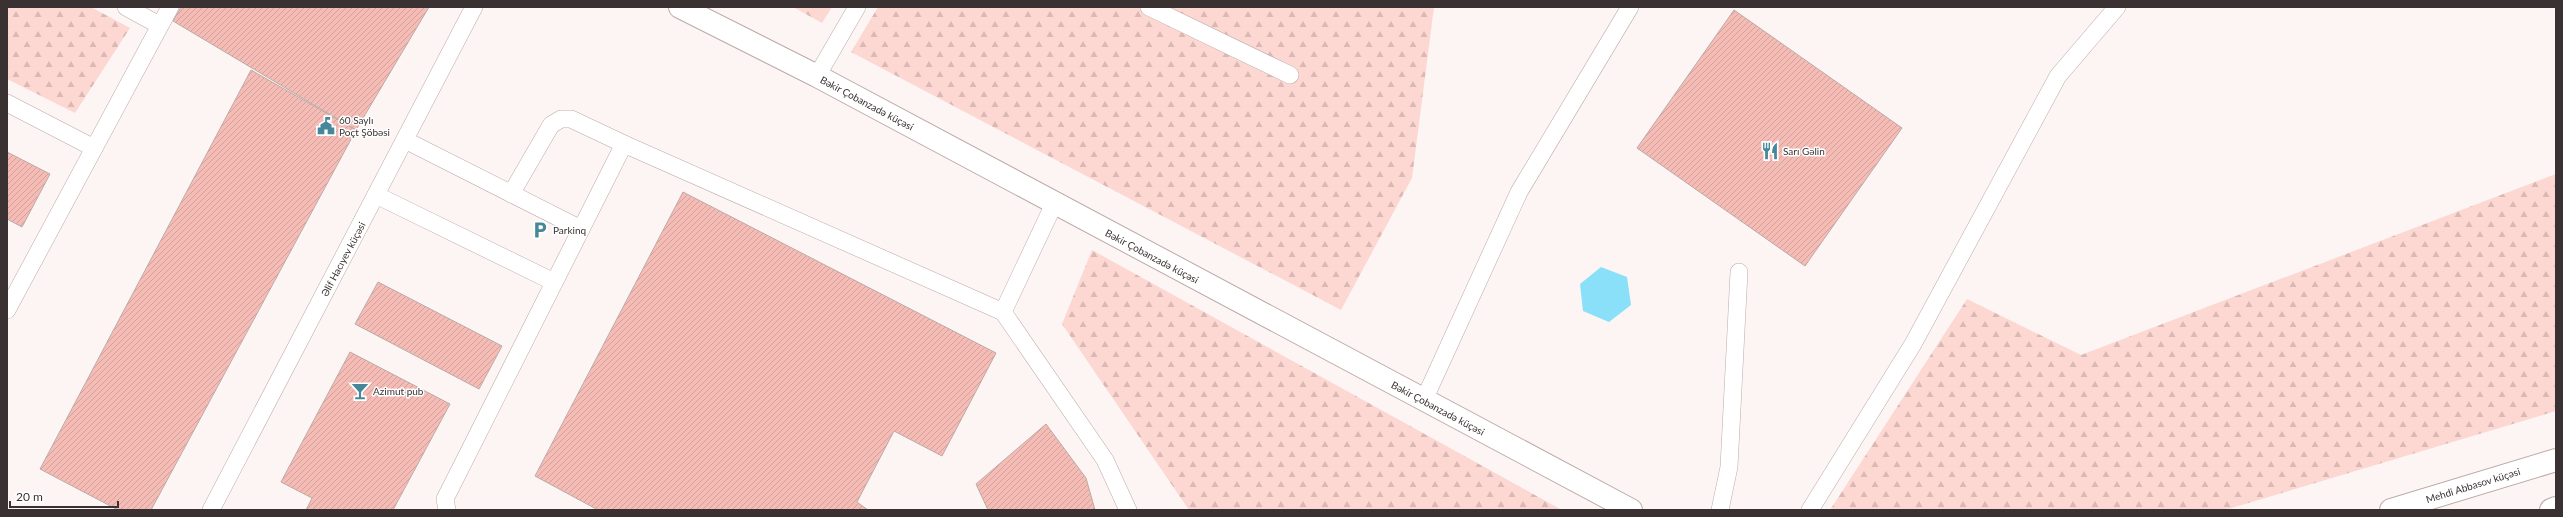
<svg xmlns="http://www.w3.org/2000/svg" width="2563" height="517" font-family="Lato,sans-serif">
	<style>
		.forest { fill: url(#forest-firs) }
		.water { fill: #89e0f8 }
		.building { fill: url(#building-hatch); stroke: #bcaba8 }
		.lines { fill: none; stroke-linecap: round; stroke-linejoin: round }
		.lane-casing { stroke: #bcaba8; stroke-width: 18 }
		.secondary-casing { stroke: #bcaba8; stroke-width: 24 }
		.lane { stroke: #fff; stroke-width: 17 }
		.secondary { stroke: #fff; stroke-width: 22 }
		.labels { text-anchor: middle; stroke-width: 3; stroke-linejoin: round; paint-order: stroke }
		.street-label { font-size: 10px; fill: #3a3232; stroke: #fff }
		.poi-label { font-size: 10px; fill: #3a3232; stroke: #fff; text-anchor: start }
	</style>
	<defs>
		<pattern id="forest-firs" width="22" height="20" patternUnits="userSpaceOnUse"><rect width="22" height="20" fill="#fdd7d2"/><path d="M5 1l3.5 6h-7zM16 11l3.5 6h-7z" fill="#dab9b5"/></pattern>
		<pattern id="building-hatch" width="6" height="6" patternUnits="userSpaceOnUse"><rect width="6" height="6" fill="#f5bbb5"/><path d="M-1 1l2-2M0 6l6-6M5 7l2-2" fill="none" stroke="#d3a19c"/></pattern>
	</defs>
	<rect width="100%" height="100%" fill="#fdf5f4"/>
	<g class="forest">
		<path d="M7 7H91L130 28 75 113 7 79Z"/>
		<path d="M793 7H832L822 23Z"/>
		<path d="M878 7H1434L1412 178 1341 310 851 52Z"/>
		<path d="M2556 174V411L2225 510H1830L1967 299 2081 355Z"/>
		<path d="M1092 250 1562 510H1189L1062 324Z"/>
	</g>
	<path class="water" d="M1601 267 1627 277 1631 305 1609 322 1583 311 1580 284Z"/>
	<g class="building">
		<path d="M181 7H429L356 130 173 21Z"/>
		<path d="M1734 10 1902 128 1805 266 1637 148Z"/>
		<path d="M251 70 356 130 151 510H118L40 469Z"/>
		<path d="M7 152 50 174 22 227 7 219Z"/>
		<path d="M683 192 996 353 942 456 894 431 857 502 868 510H598L535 476Z"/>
		<path d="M378 282 502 346 479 389 355 324Z"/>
		<path d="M350 352 450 404 393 510H306L312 498 281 482Z"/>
		<path d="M1046 424 1086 478 1095 510H988L976 484Z"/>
	</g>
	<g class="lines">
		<g class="lane-casing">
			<g id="lane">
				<path d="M126 7 159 25"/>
				<path d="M1149 7 1290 75"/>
				<path d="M817 76 857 7"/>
				<path d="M7 103 94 148"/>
				<path d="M405 140 581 229"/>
				<path d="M511 194 551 125 561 119H571L624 144"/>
				<path d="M376 195 554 282"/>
				<path d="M1054 204 1003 312 1105 460 1128 510"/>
				<path d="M7 310 170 7"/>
				<path d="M1424 400 1519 192 1630 7"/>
				<path d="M211 510 474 7"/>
				<path d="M447 510 445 499 624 144 1003 312"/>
				<path d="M1720 510 1729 467 1739 272"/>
				<path d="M1810 510 1913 344 2058 76 2117 7"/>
			</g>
		</g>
		<g class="secondary-casing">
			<g id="secondary">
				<path d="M680 7 817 76 1631 510"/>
				<path d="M2391 510 2556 460"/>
				<path d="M2551 510 2556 508"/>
			</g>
		</g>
		<use href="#lane" class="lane"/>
		<use href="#secondary" class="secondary"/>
	</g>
	<defs>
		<g id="civic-bare" transform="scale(1.38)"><path d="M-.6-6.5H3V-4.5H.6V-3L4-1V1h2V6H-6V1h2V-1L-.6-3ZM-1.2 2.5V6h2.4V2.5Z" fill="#468899" stroke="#fff" stroke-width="2.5" paint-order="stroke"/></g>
		<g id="restaurant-bare" transform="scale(1.38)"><path d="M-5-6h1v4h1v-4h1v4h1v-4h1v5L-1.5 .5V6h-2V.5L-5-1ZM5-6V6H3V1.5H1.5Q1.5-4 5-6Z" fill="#468899" stroke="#fff" stroke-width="2.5" paint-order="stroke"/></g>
		<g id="parking-bare" transform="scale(1.38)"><path d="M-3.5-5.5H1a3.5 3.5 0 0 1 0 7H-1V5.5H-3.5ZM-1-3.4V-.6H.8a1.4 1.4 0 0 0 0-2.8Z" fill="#468899" stroke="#fff" stroke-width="2.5" paint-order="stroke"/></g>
		<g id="bar-bare" transform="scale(1.38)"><path d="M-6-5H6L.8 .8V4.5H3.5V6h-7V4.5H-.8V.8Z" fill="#468899" stroke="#fff" stroke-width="2.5" paint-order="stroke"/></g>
	</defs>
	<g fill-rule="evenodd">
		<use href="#civic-bare" x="326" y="126"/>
		<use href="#restaurant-bare" x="1770" y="151"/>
		<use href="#parking-bare" x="540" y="230"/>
		<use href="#bar-bare" x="360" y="391"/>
	</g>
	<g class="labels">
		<g class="street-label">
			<text transform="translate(867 103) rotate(28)" y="4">Bəkir Çobanzadə küçəsi</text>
			<text transform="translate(1152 256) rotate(28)" y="4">Bəkir Çobanzadə küçəsi</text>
			<text transform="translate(343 259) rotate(-62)" y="4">Əlif Hacıyev küçəsi</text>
			<text transform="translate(1438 408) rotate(28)" y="4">Bəkir Çobanzadə küçəsi</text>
			<text transform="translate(2473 485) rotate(-17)" y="4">Mehdi Abbasov küçəsi</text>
		</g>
		<g class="poi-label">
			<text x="339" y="124">60 Saylı<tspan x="339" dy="12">Poçt Şöbəsi</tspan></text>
			<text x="1783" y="155">Sarı Gəlin</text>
			<text x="553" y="234">Parkinq</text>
			<text x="373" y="395">Azimut pub</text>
		</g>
	</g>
	<rect width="2563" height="517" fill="none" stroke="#3a3232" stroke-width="16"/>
	<path d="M10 501v6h108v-6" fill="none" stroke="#3a3232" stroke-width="2"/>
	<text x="16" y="501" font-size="12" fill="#3a3232" stroke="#ffffff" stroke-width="3" paint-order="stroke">20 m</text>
</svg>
